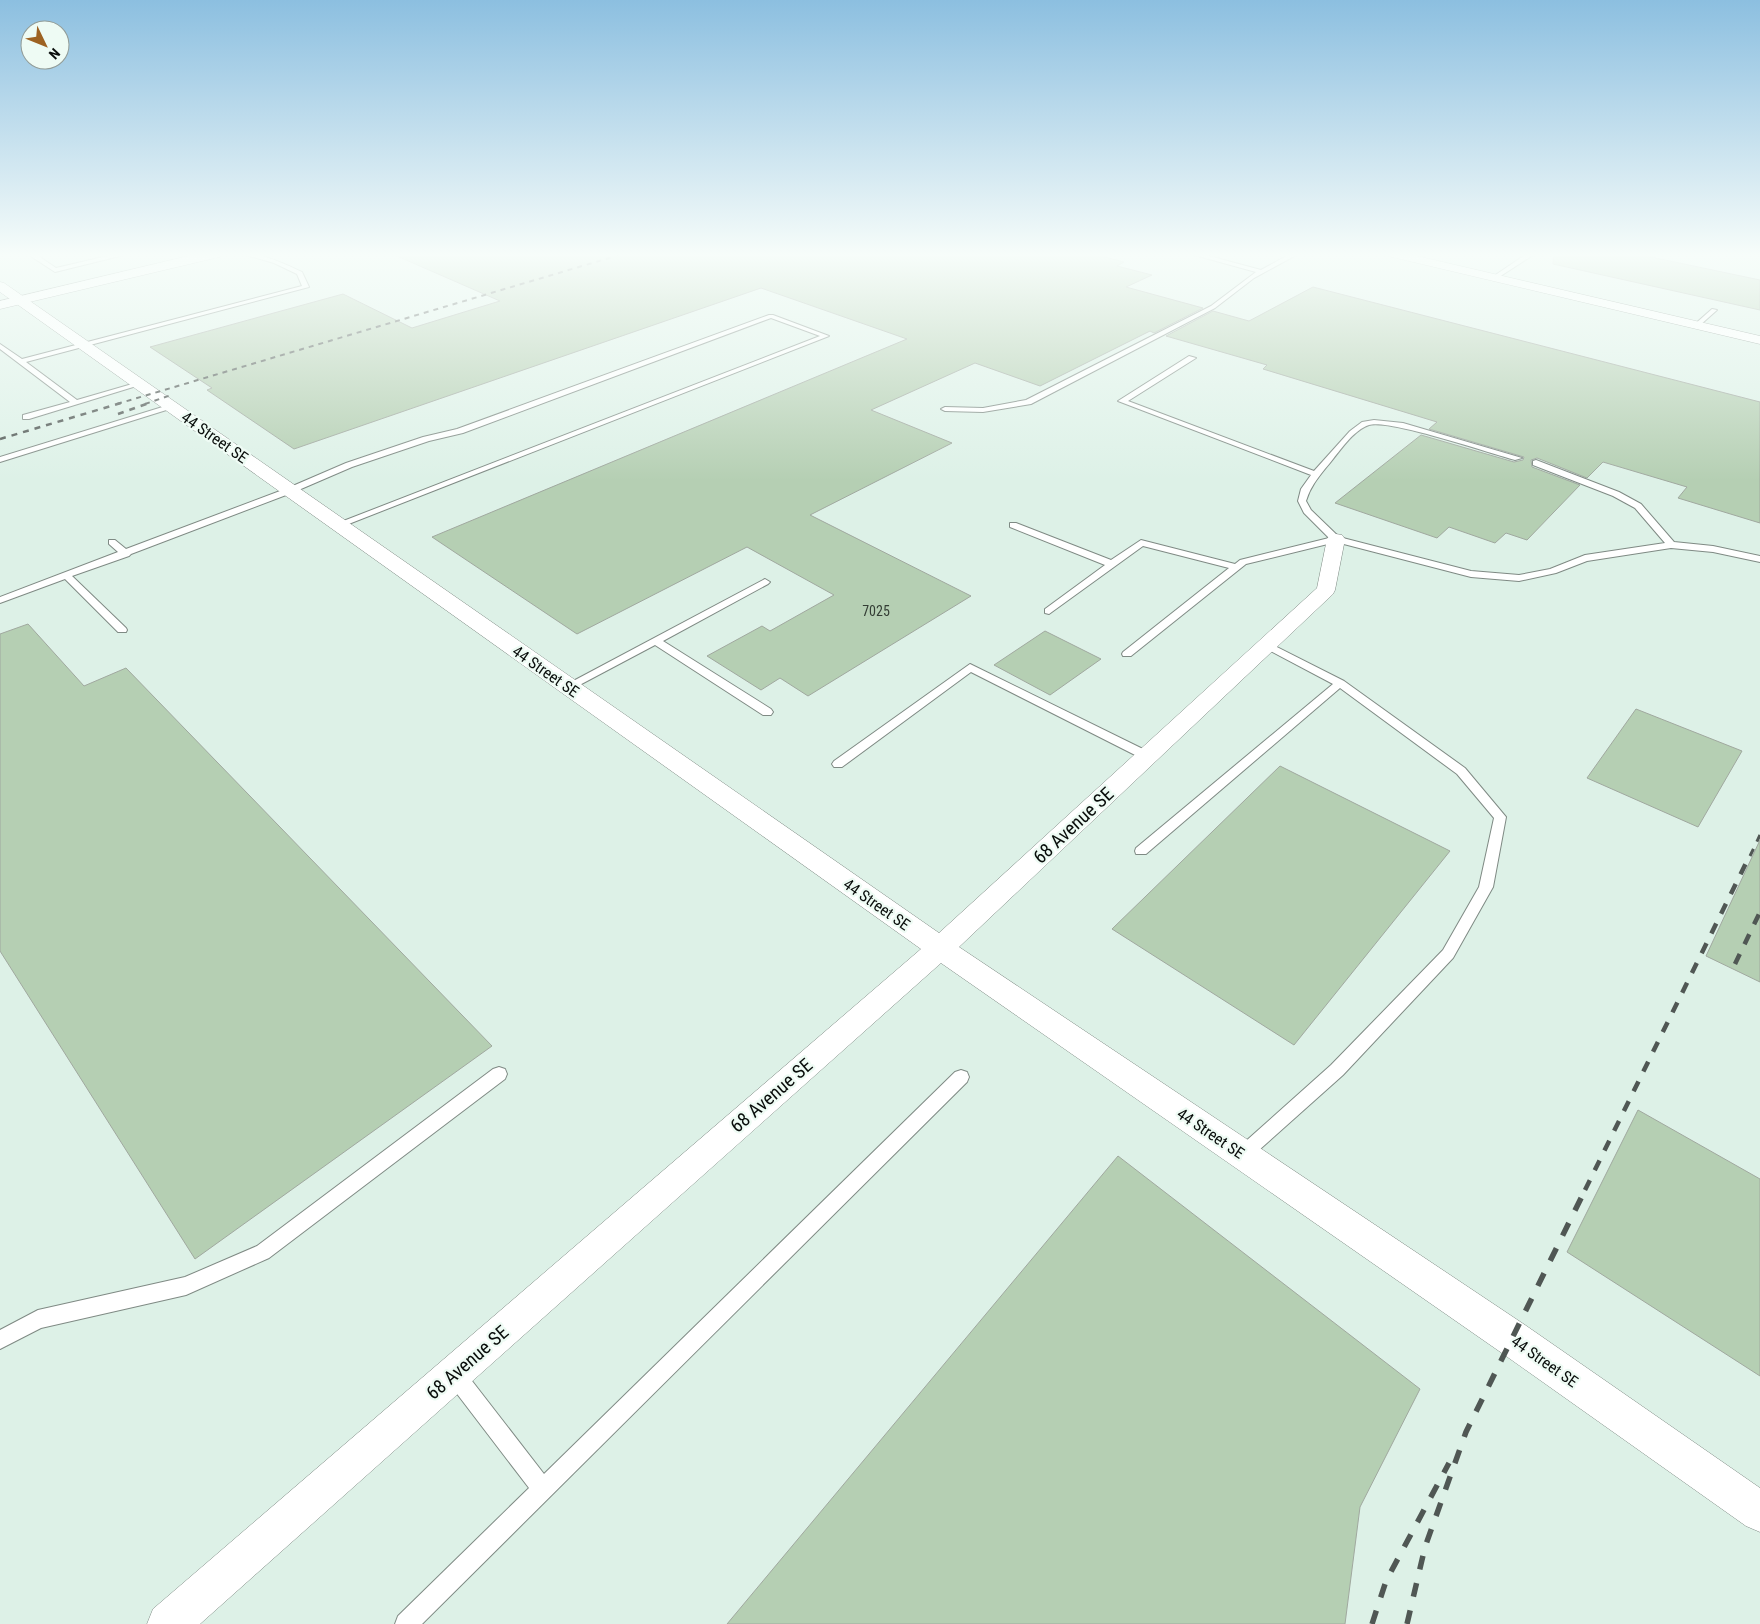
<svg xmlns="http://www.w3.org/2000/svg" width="1760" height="1624" font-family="'Roboto Condensed',sans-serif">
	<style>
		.built { fill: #ddf1e7 }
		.building { fill: #b5cfb3; stroke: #a0a89f }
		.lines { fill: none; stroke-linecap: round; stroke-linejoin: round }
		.service-casing { stroke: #7f8a84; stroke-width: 2 }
		.minor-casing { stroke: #7f8a84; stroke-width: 1 }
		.tertiary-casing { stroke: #7f8a84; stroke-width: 1 }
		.service { fill: #fff; fill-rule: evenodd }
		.minor { fill: #fff; fill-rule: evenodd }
		.tertiary { fill: #fff; fill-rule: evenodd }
		.rail-far4 { stroke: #505754; stroke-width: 2; stroke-dasharray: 5 5; stroke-linecap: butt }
		.rail-far3 { stroke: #505754; stroke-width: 2.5; stroke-dasharray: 6 6; stroke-linecap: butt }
		.rail-far2 { stroke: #505754; stroke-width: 3; stroke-dasharray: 8 8; stroke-linecap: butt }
		.rail-far1 { stroke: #505754; stroke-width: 4.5; stroke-dasharray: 11 11; stroke-linecap: butt }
		.rail { stroke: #505754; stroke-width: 5.5; stroke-dasharray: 14 14; stroke-linecap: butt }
		.labels { text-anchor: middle; stroke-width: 4.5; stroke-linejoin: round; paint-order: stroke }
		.number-label { font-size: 14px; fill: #343e35 }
		.street-label { font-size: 16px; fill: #090d0b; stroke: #eefbf4 }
		.near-street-label { font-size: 19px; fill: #090d0b; stroke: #eefbf4 }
	</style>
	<rect width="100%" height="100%" fill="#eefbf4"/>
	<rect class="built" x="0" y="253" width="1760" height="1371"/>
	<g class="building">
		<path d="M390 253H1090L1124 262 1117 266 1152 275 1126 287 1203 308 1154 333 1150 331 1040 386 975 363 871 410 952 443 810 515 971 596 808 696 780 678 761 690 707 656 762 626 770 631 834 595 747 547 577 634 432 537 907 339 761 288 294 449 207 390 212 388 150 347 343 294 412 328 500 301Z"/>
		<path d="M1554 253H1632L1760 280V310L1553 264Z"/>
		<path d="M1313 287 1760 402V523L1678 498 1687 487 1603 462 1587 478 1537 458 1531 460 1532 467 1580 485 1527 540 1506 533 1495 543 1449 527 1437 538 1335 503 1421 435 1514 462 1523 460 1524 457 1429 429 1437 422 1263 369 1267 365 1166 336 1213 311 1249 321Z"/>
		<path d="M28 624 84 686 126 668 492 1046 195 1259 0 951V634Z"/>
		<path d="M1045 631 1101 659 1050 695 994 665Z"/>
		<path d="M1636 709 1742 751 1698 827 1587 778Z"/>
		<path d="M1280 766 1450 851 1294 1045 1112 929Z"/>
		<path d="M1760 840V982L1706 956Z"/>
		<path d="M1638 1110 1760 1179V1376L1567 1252Z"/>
		<path d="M1118 1156 1420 1389 1360 1507 1345 1624H727Z"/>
	</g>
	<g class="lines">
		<g class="service-casing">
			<g id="service">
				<path d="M26 253H34L56 268 120 253H132L55 272Z"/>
				<path d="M239 253C262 253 282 263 302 272L309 287 26 362 77 400 139 382 143 384 29 419H23V415L70 402 0 349V344L22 359 302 286 297 274 274 263Z"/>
				<path d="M1187 253H1198L1261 270 1292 253H1300L1254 278 1215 308 1031 404 983 412 945 411 941 409 945 407 983 408 1026 400 1211 306 1256 272Z"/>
				<path d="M1528 253H1536L1496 279 1491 278Z"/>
				<path d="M1712 309 1717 310 1699 326H1695V324Z"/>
				<path d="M769 315H773L829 336 341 527H335L333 525 820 336 771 318 463 433 429 441 352 467 294 492 131 554 129 556 72 576 126 628 127 630 126 632H118L65 579 0 603V597L118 552 109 544V540H115L126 549 288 488 346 463 423 437 457 429Z"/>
				<path d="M1189 356 1196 358 1128 401 1314 471 1350 431 1362 422 1374 420 1403 423 1522 458 1515 460C1489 453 1389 419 1369 425 1354 430 1342 448 1333 459 1322 473 1311 484 1306 501L1311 510 1339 537 1471 571 1519 575 1550 569 1585 555 1665 543 1635 508 1613 496 1533 465V461L1536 460 1619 492 1641 504 1674 542 1713 546 1760 556V562L1713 552 1671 548 1587 561 1556 573 1519 581 1471 577 1336 542 1246 564 1131 656H1123L1122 654 1123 652 1229 568 1143 546 1049 614 1045 613V609L1105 565 1010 527V523H1016L1111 560 1141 540 1235 564 1240 560 1329 538 1304 513 1298 501 1301 489 1311 475 1118 401Z"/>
				<path d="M169 405 176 407 0 462V457Z"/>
				<path d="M765 579 770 582 768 584 663 641 771 709 773 712 771 715H763L655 645 572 689H564L562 687Z"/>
				<path d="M1267 642 1344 681 1465 768 1506 817 1493 887 1453 958 1343 1075 1249 1159 1243 1162 1237 1159 1235 1154 1237 1149 1331 1065 1443 950 1479 887 1494 818 1457 774 1340 688 1146 854H1136L1135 851 1136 848 1333 684 1263 647 1262 645Z"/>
				<path d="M970 664 1151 753 1153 756 1151 759H1143L971 672 842 767H834L832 764 834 761Z"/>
				<path d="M499 1067 505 1069 507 1074 505 1079 269 1258 186 1295 41 1328 0 1349V1330L38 1310 185 1277 257 1246 493 1069Z"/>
				<path d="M961 1070 967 1072 969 1077 967 1082 422 1624H395L398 1616 529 1488 448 1382 445 1375 448 1368 455 1365 462 1368 544 1474 955 1072Z"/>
			</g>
		</g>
		<g class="minor-casing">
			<g id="minor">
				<path d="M1383 253H1404L1760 336V344L1388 256Z"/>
				<path d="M0 282 4 283 939 933 1317 588 1327 539 1330 535 1336 534 1342 535 1345 539 1335 590 1333 594 959 947 1525 1325 1760 1488V1532L1746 1526 1499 1351 941 963 200 1624H147L153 1609 921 949 0 292Z"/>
			</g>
		</g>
		<g class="tertiary-casing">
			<path id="tertiary" d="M201 253H225L219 257 0 309V301Z"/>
		</g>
		<use href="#service" class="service"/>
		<use href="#minor" class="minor"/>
		<use href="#tertiary" class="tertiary"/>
		<g class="rail-far4">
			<path d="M117 404 626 253"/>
			<path d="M145 404 171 395"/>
		</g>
		<g class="rail-far3">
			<path d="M118 414 149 403"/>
			<path d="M0 439 121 403"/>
		</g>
		<path class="rail-far2" d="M1750 856 1760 835"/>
		<g class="rail-far1">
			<path d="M1735 964 1760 912"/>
			<path d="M1585 1190 1750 855"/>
		</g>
		<g class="rail">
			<path d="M1372 1624 1386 1581 1449 1463"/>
			<path d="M1407 1624 1425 1547 1466 1432 1586 1188"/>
		</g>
	</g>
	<linearGradient id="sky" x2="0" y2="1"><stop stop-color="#8cbfe0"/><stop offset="0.53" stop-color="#f7fdfa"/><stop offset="1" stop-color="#f7fdfa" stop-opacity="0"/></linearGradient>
	<rect width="1760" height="481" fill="url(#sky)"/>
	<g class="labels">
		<g class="number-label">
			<text x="876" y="616">7025</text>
		</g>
		<g class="street-label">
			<text transform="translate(215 437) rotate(35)" y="6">44 Street SE</text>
			<text transform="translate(546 671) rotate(35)" y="6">44 Street SE</text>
			<text transform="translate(877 904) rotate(35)" y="6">44 Street SE</text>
			<text transform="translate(1211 1133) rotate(34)" y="6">44 Street SE</text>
			<text transform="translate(1545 1361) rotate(35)" y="6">44 Street SE</text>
		</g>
		<g class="near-street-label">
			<text transform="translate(1073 825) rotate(-43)" y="7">68 Avenue SE</text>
			<text transform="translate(771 1095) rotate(-41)" y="7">68 Avenue SE</text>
			<text transform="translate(467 1362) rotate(-41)" y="7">68 Avenue SE</text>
		</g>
	</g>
	<g transform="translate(45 45) rotate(133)"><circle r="24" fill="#eefbf4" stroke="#929c97"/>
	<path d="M0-4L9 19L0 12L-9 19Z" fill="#9d6222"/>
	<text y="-8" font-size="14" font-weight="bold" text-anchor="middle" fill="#090d0b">N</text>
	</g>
</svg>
